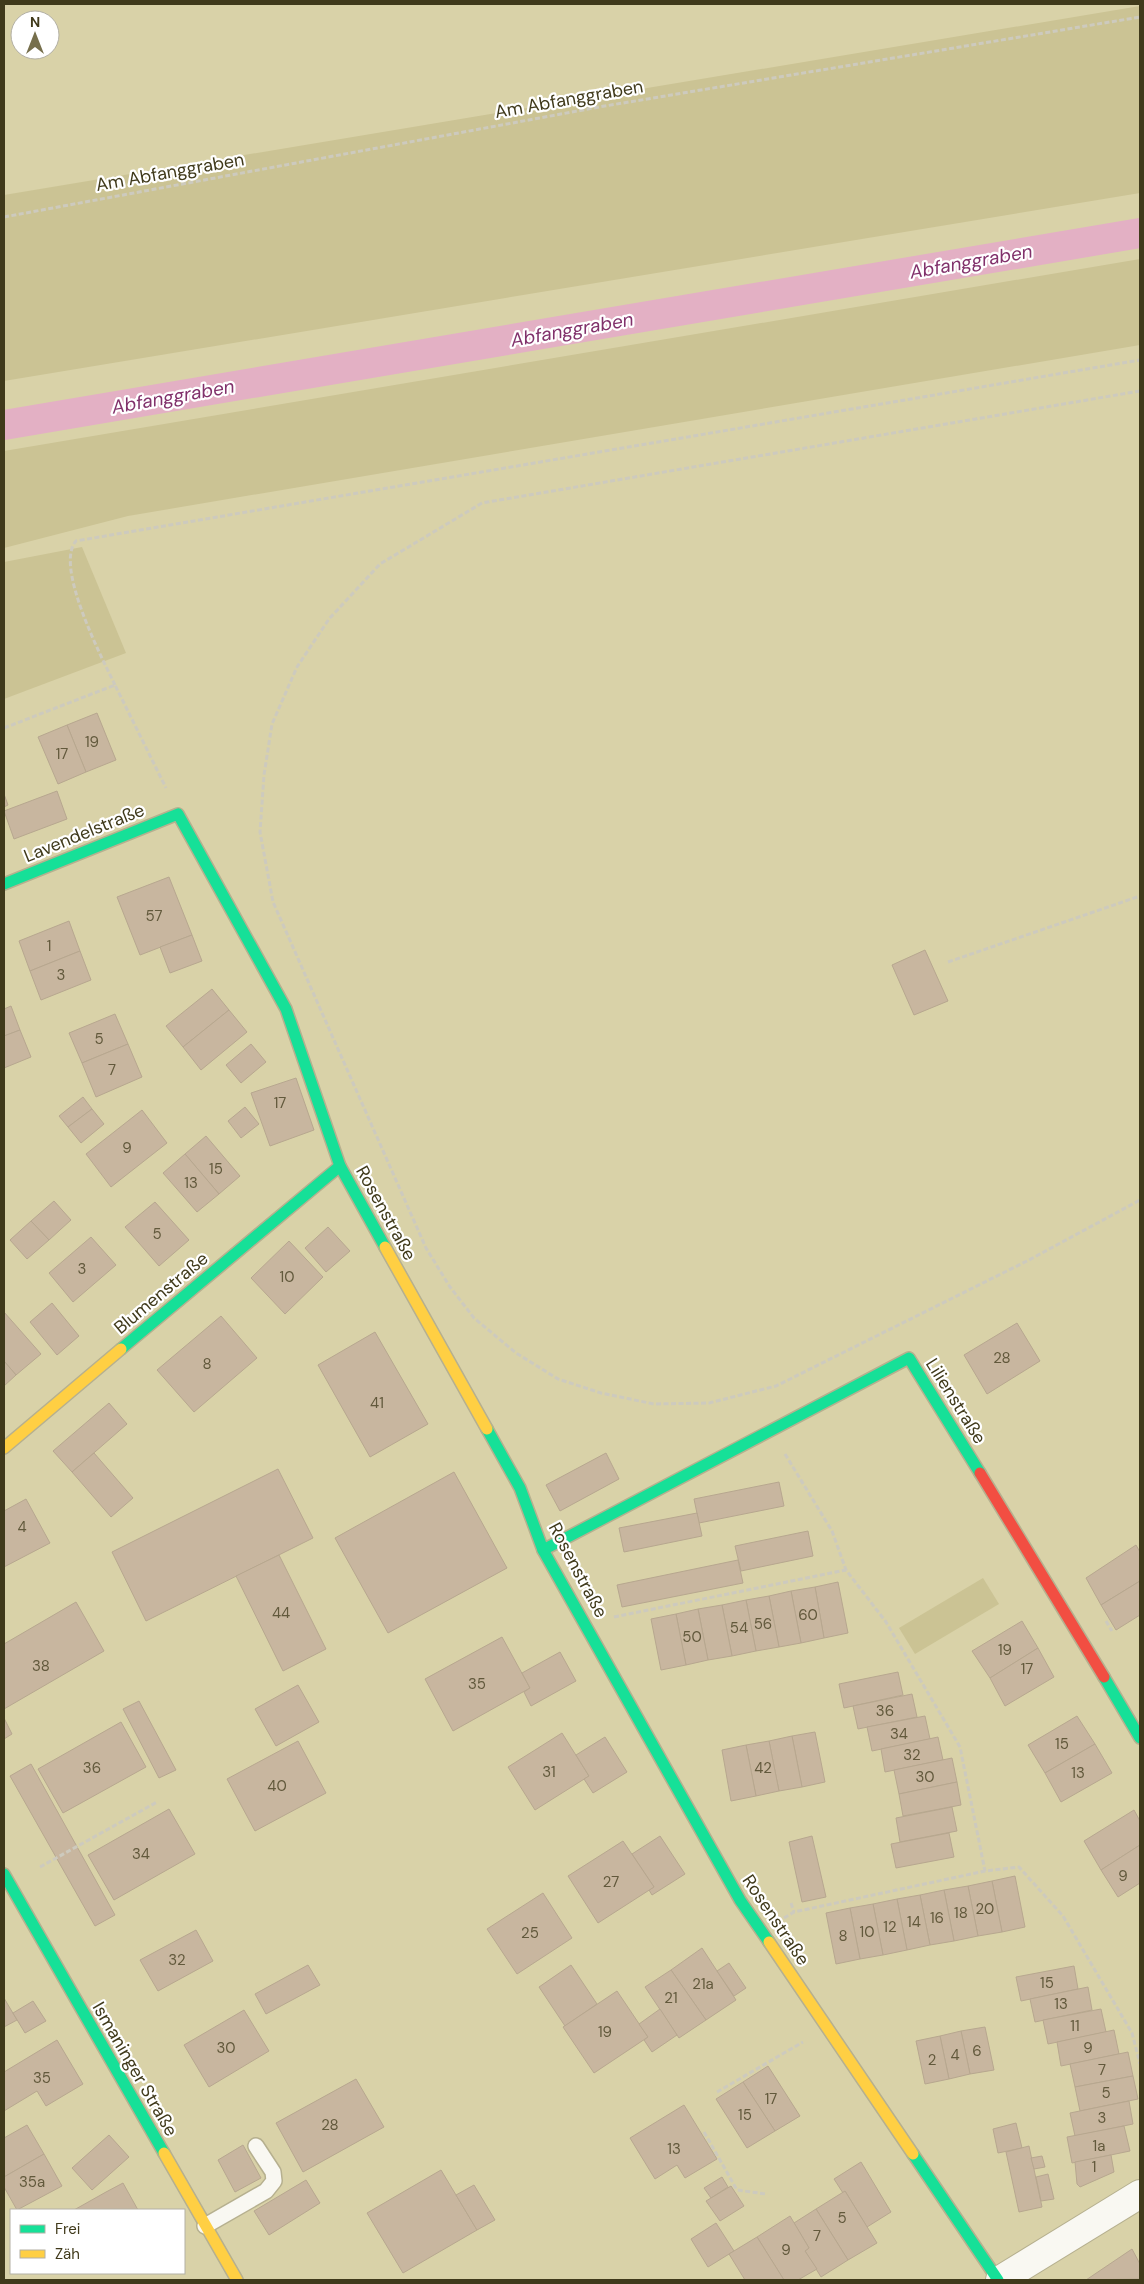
<svg xmlns="http://www.w3.org/2000/svg" width="1144" height="2284" font-family="'DM Sans',sans-serif">
	<style>
		.green { fill: #cbc394 }
		.lines { fill: none; stroke-linecap: round; stroke-linejoin: round }
		.canal { stroke: #e3b0c4; stroke-width: 30 }
		.building { fill: #c8b69f; stroke: #b7a78f }
		.lane-casing { stroke: #b6b08f; stroke-width: 18 }
		.street-casing { stroke: #b6b08f; stroke-width: 30 }
		.fast-casing { stroke: #b6b08f; stroke-width: 14 }
		.slow-casing { stroke: #b6b08f; stroke-width: 14 }
		.jam-casing { stroke: #b6b08f; stroke-width: 14 }
		.path { stroke: #cdcabe; stroke-width: 3; stroke-dasharray: 5 2.5; stroke-linecap: butt }
		.lane { stroke: #f9f8f2; stroke-width: 15 }
		.street { stroke: #f9f8f2; stroke-width: 28 }
		.fast { stroke: #16e098; stroke-width: 11 }
		.slow { stroke: #ffcf43; stroke-width: 11 }
		.jam { stroke: #f24e42; stroke-width: 11 }
		.labels { text-anchor: middle; stroke-width: 4.5; stroke-linejoin: round; paint-order: stroke }
		.number-label { font-size: 15px; fill: #62593c }
		.street-label { font-size: 18px; fill: #403a1b; stroke: #fff }
		.water-label { font-size: 19px; font-style: italic; fill: #81316b; stroke: #fff }
	</style>
	<rect width="100%" height="100%" fill="#d9d2a8"/>
	<g class="green">
		<path d="M1140 6V193L4 381V195Z"/>
		<path d="M1140 259V345L128 516 4 548V451Z"/>
		<path d="M82 547 126 653 4 699V562Z"/>
		<path d="M983 1578 999 1604 915 1654 899 1628Z"/>
	</g>
	<g class="lines">
		<path class="canal" d="M4 425 1140 233"/>
	</g>
	<g class="building">
		<path d="M97 713 116 760 86 772 67 725Z"/>
		<path d="M67 725 86 772 58 784 38 737Z"/>
		<path d="M57 791 67 819 14 839 4 811Z"/>
		<path d="M4 794 8 805 4 807Z"/>
		<path d="M169 877 192 935 140 955 117 897Z"/>
		<path d="M69 921 80 951 30 971 19 941Z"/>
		<path d="M192 935 202 961 170 973 160 947Z"/>
		<path d="M925 950 948 1001 914 1015 892 965Z"/>
		<path d="M80 951 91 980 41 1000 30 971Z"/>
		<path d="M212 989 229 1010 183 1047 166 1026Z"/>
		<path d="M11 1006 20 1030 4 1036V1009Z"/>
		<path d="M229 1010 247 1032 201 1070 183 1047Z"/>
		<path d="M115 1014 128 1044 82 1063 69 1033Z"/>
		<path d="M20 1030 31 1057 4 1068V1036Z"/>
		<path d="M128 1044 142 1077 96 1097 82 1063Z"/>
		<path d="M251 1044 266 1062 241 1083 226 1065Z"/>
		<path d="M296 1078 314 1130 270 1146 251 1093Z"/>
		<path d="M83 1097 92 1109 68 1127 59 1116Z"/>
		<path d="M245 1107 259 1124 241 1138 228 1121Z"/>
		<path d="M92 1109 104 1124 81 1143 68 1127Z"/>
		<path d="M142 1110 167 1143 111 1187 86 1154Z"/>
		<path d="M206 1136 240 1176 219 1194 185 1154Z"/>
		<path d="M185 1154 219 1194 197 1212 163 1173Z"/>
		<path d="M54 1201 71 1220 49 1240 31 1221Z"/>
		<path d="M155 1202 189 1240 159 1266 125 1227Z"/>
		<path d="M31 1221 49 1240 27 1259 10 1240Z"/>
		<path d="M328 1227 350 1251 326 1272 305 1248Z"/>
		<path d="M91 1237 116 1265 73 1302 49 1273Z"/>
		<path d="M289 1241 323 1277 285 1314 251 1278Z"/>
		<path d="M52 1303 79 1336 57 1355 30 1322Z"/>
		<path d="M4 1312 41 1354 16 1375 4 1361Z"/>
		<path d="M221 1316 257 1358 194 1412 157 1370Z"/>
		<path d="M1017 1323 1040 1361 987 1394 964 1355Z"/>
		<path d="M375 1332 428 1424 370 1457 318 1365Z"/>
		<path d="M4 1361 16 1375 4 1386Z"/>
		<path d="M109 1403 127 1424 72 1472 53 1451Z"/>
		<path d="M94 1453 133 1498 111 1517 72 1472Z"/>
		<path d="M606 1453 619 1479 560 1511 546 1485Z"/>
		<path d="M278 1469 313 1538 146 1621 112 1552Z"/>
		<path d="M454 1472 507 1568 388 1633 335 1538Z"/>
		<path d="M779 1482 784 1506 699 1523 694 1499Z"/>
		<path d="M26 1499 50 1543 4 1567V1511Z"/>
		<path d="M697 1513 702 1536 624 1552 619 1528Z"/>
		<path d="M808 1531 813 1556 741 1571 735 1546Z"/>
		<path d="M1136 1545 1140 1552V1581L1101 1605 1086 1578Z"/>
		<path d="M279 1555 326 1649 283 1671 236 1576Z"/>
		<path d="M738 1560 743 1583 622 1607 617 1585Z"/>
		<path d="M1140 1581V1615L1116 1630 1101 1605Z"/>
		<path d="M838 1582 848 1633 824 1638 815 1587Z"/>
		<path d="M815 1587 824 1638 801 1643 791 1591Z"/>
		<path d="M791 1591 801 1643 779 1647 769 1596Z"/>
		<path d="M769 1596 779 1647 756 1651 746 1600Z"/>
		<path d="M746 1600 756 1651 732 1656 722 1605Z"/>
		<path d="M76 1602 104 1651 4 1709V1644Z"/>
		<path d="M722 1605 732 1656 708 1660 698 1609Z"/>
		<path d="M698 1609 708 1660 686 1665 676 1614Z"/>
		<path d="M676 1614 686 1665 661 1670 651 1619Z"/>
		<path d="M1022 1621 1038 1648 990 1678 972 1651Z"/>
		<path d="M502 1637 530 1688 453 1731 425 1679Z"/>
		<path d="M1038 1648 1054 1677 1005 1706 990 1678Z"/>
		<path d="M560 1652 576 1681 531 1706 524 1692 530 1688 522 1673Z"/>
		<path d="M898 1672 903 1695 844 1708 839 1684Z"/>
		<path d="M298 1685 319 1722 276 1746 255 1709Z"/>
		<path d="M912 1694 917 1717 858 1729 853 1706Z"/>
		<path d="M139 1701 176 1770 159 1778 123 1709Z"/>
		<path d="M925 1716 930 1739 872 1751 867 1727Z"/>
		<path d="M1077 1716 1095 1744 1045 1773 1028 1745Z"/>
		<path d="M4 1718 12 1734 4 1739Z"/>
		<path d="M121 1722 146 1767 63 1813 38 1769Z"/>
		<path d="M815 1732 825 1782 802 1787 792 1736Z"/>
		<path d="M562 1733 589 1776 535 1810 508 1767Z"/>
		<path d="M792 1736 802 1787 779 1791 769 1741Z"/>
		<path d="M605 1737 627 1772 593 1793 584 1779 589 1776 576 1755Z"/>
		<path d="M938 1737 943 1760 885 1772 881 1749Z"/>
		<path d="M298 1741 326 1793 255 1831 227 1779Z"/>
		<path d="M769 1741 779 1791 756 1796 746 1745Z"/>
		<path d="M1095 1744 1112 1773 1061 1802 1045 1773Z"/>
		<path d="M746 1745 756 1796 731 1801 722 1750Z"/>
		<path d="M952 1758 957 1782 899 1794 894 1770Z"/>
		<path d="M31 1764 115 1915 95 1926 10 1776Z"/>
		<path d="M957 1782 961 1805 903 1816 899 1794Z"/>
		<path d="M952 1807 957 1831 900 1842 896 1818Z"/>
		<path d="M169 1809 195 1854 114 1900 88 1855Z"/>
		<path d="M1134 1810 1140 1821V1845L1101 1870 1084 1841Z"/>
		<path d="M949 1833 954 1857 896 1868 891 1844Z"/>
		<path d="M660 1836 685 1874 652 1895 649 1890 654 1887 632 1854Z"/>
		<path d="M812 1836 826 1897 802 1902 789 1842Z"/>
		<path d="M623 1841 654 1887 598 1923 568 1876Z"/>
		<path d="M1140 1845V1883L1118 1897 1101 1870Z"/>
		<path d="M1015 1876 1025 1927 1002 1932 992 1881Z"/>
		<path d="M992 1881 1002 1932 978 1936 968 1886Z"/>
		<path d="M968 1886 978 1936 954 1941 944 1890Z"/>
		<path d="M944 1890 954 1941 930 1945 920 1895Z"/>
		<path d="M543 1893 572 1938 517 1974 487 1929Z"/>
		<path d="M920 1895 930 1945 907 1950 897 1899Z"/>
		<path d="M897 1899 907 1950 883 1955 873 1904Z"/>
		<path d="M873 1904 883 1955 860 1959 850 1908Z"/>
		<path d="M850 1908 860 1959 836 1964 826 1913Z"/>
		<path d="M196 1930 213 1961 158 1991 140 1960Z"/>
		<path d="M702 1948 736 2000 706 2020 671 1970Z"/>
		<path d="M729 1963 746 1988 734 1996 717 1971Z"/>
		<path d="M308 1965 320 1985 266 2014 255 1994Z"/>
		<path d="M571 1965 597 2004 565 2026 539 1987Z"/>
		<path d="M1074 1966 1078 1989 1021 2001 1016 1977Z"/>
		<path d="M671 1970 706 2020 679 2038 645 1987Z"/>
		<path d="M1088 1987 1092 2010 1035 2022 1030 1999Z"/>
		<path d="M617 1991 648 2037 594 2073 563 2027Z"/>
		<path d="M4 1998 17 2020 4 2027Z"/>
		<path d="M33 2001 46 2021 25 2033 13 2013Z"/>
		<path d="M660 2009 677 2035 652 2052 644 2040 648 2037 639 2024Z"/>
		<path d="M1101 2009 1106 2032 1048 2044 1043 2020Z"/>
		<path d="M244 2010 269 2051 209 2087 184 2045Z"/>
		<path d="M985 2027 994 2070 970 2074 961 2031Z"/>
		<path d="M1114 2030 1119 2054 1061 2066 1057 2042Z"/>
		<path d="M961 2031 970 2074 949 2079 940 2036Z"/>
		<path d="M940 2036 949 2079 925 2084 916 2041Z"/>
		<path d="M57 2040 83 2084 46 2106 37 2091 4 2111V2072Z"/>
		<path d="M1128 2052 1133 2076 1075 2087 1070 2064Z"/>
		<path d="M768 2066 800 2116 775 2131 743 2082Z"/>
		<path d="M1133 2076 1138 2099 1080 2111 1075 2087Z"/>
		<path d="M356 2079 384 2127 303 2172 276 2123Z"/>
		<path d="M743 2082 775 2131 747 2148 716 2099Z"/>
		<path d="M1129 2101 1133 2124 1075 2136 1070 2113Z"/>
		<path d="M684 2105 717 2159 685 2178 677 2165 655 2179 630 2138Z"/>
		<path d="M1016 2123 1022 2148 998 2153 993 2129Z"/>
		<path d="M27 2125 44 2154 4 2177V2138Z"/>
		<path d="M1124 2126 1130 2151 1072 2163 1067 2137Z"/>
		<path d="M109 2135 129 2157 92 2190 72 2168Z"/>
		<path d="M243 2145 261 2178 235 2192 218 2160Z"/>
		<path d="M1029 2146 1042 2207 1019 2212 1006 2152Z"/>
		<path d="M44 2154 62 2186 17 2210 4 2187V2177Z"/>
		<path d="M1111 2155 1114 2172 1080 2187 1077 2184 1075 2162Z"/>
		<path d="M1042 2156 1045 2167 1034 2169 1031 2158Z"/>
		<path d="M861 2162 891 2212 867 2227 845 2191 843 2193 834 2179Z"/>
		<path d="M441 2170 477 2230 403 2273 367 2213Z"/>
		<path d="M1048 2174 1054 2199 1041 2201 1036 2177Z"/>
		<path d="M722 2177 728 2187 711 2198 704 2188Z"/>
		<path d="M306 2180 320 2203 269 2235 254 2211Z"/>
		<path d="M123 2183 138 2210H74L106 2192Z"/>
		<path d="M474 2185 495 2220 477 2230 456 2195Z"/>
		<path d="M731 2186 744 2206 720 2221 706 2201Z"/>
		<path d="M845 2191 877 2243 848 2260 816 2209Z"/>
		<path d="M816 2209 848 2260 821 2277 805 2251 809 2248 794 2223Z"/>
		<path d="M790 2216 809 2248 805 2251 817 2269 798 2280H784L757 2237Z"/>
		<path d="M716 2223 734 2251 708 2267 691 2239Z"/>
		<path d="M757 2237 784 2280H745L729 2254Z"/>
		<path d="M1132 2249 1140 2264V2279L1086 2280Z"/>
	</g>
	<g class="lines">
		<g class="lane-casing">
			<path id="lane" d="M205 2226 266 2191 274 2181 273 2172 256 2146"/>
		</g>
		<g class="street-casing">
			<path id="street" d="M1000 2280 1140 2194"/>
		</g>
		<g class="fast-casing">
			<g id="fast">
				<path d="M4 884 178 814 286 1009 340 1166 385 1247"/>
				<path d="M121 1349 340 1166"/>
				<path d="M487 1429 520 1488 543 1550 740 1900 769 1942"/>
				<path d="M543 1550 909 1358 980 1473"/>
				<path d="M1104 1677 1140 1738"/>
				<path d="M4 1874 164 2153"/>
				<path d="M913 2154 998 2280"/>
			</g>
		</g>
		<g class="slow-casing">
			<g id="slow">
				<path d="M385 1247 487 1429"/>
				<path d="M4 1448 121 1349"/>
				<path d="M769 1942 913 2154"/>
				<path d="M164 2153 237 2280"/>
			</g>
		</g>
		<g class="jam-casing">
			<path id="jam" d="M980 1473 1104 1677"/>
		</g>
		<g class="path">
			<path d="M4 217 599 107 1140 17"/>
			<path d="M1140 391 482 503 380 564 329 619 297 667 272 724 264 775 260 832 273 902 426 1248 450 1287 474 1318 516 1353 558 1379 601 1393 654 1404 709 1403 776 1386 1029 1260 1140 1200"/>
			<path d="M115 685C102 658 54 566 76 541L1140 360"/>
			<path d="M4 728 115 685 166 788"/>
			<path d="M948 962 1140 896"/>
			<path d="M785 1454 832 1531 846 1570 886 1622 960 1747 985 1871"/>
			<path d="M614 1617 846 1570"/>
			<path d="M1106 1621 1112 1631"/>
			<path d="M40 1867 157 1802"/>
			<path d="M791 1903 794 1912"/>
			<path d="M784 1918 794 1912 985 1871 1019 1867 1063 1916 1132 2033 1140 2064"/>
			<path d="M717 2092 803 2042"/>
			<path d="M704 2132 737 2190 766 2194"/>
		</g>
		<use href="#lane" class="lane"/>
		<use href="#street" class="street"/>
		<use href="#fast" class="fast"/>
		<use href="#slow" class="slow"/>
		<use href="#jam" class="jam"/>
	</g>
	<g class="labels">
		<g class="number-label">
			<text x="92" y="747">19</text>
			<text x="62" y="759">17</text>
			<text x="154" y="921">57</text>
			<text x="49" y="951">1</text>
			<text x="61" y="980">3</text>
			<text x="99" y="1044">5</text>
			<text x="112" y="1075">7</text>
			<text x="280" y="1108">17</text>
			<text x="127" y="1153">9</text>
			<text x="216" y="1174">15</text>
			<text x="191" y="1188">13</text>
			<text x="157" y="1239">5</text>
			<text x="82" y="1274">3</text>
			<text x="287" y="1282">10</text>
			<text x="1002" y="1363">28</text>
			<text x="207" y="1369">8</text>
			<text x="377" y="1408">41</text>
			<text x="22" y="1532">4</text>
			<text x="281" y="1618">44</text>
			<text x="808" y="1620">60</text>
			<text x="763" y="1629">56</text>
			<text x="739" y="1633">54</text>
			<text x="692" y="1642">50</text>
			<text x="1005" y="1655">19</text>
			<text x="41" y="1671">38</text>
			<text x="1027" y="1674">17</text>
			<text x="477" y="1689">35</text>
			<text x="885" y="1716">36</text>
			<text x="899" y="1739">34</text>
			<text x="1062" y="1749">15</text>
			<text x="912" y="1760">32</text>
			<text x="92" y="1773">36</text>
			<text x="763" y="1773">42</text>
			<text x="549" y="1777">31</text>
			<text x="1078" y="1778">13</text>
			<text x="925" y="1782">30</text>
			<text x="277" y="1791">40</text>
			<text x="141" y="1859">34</text>
			<text x="1123" y="1881">9</text>
			<text x="611" y="1887">27</text>
			<text x="985" y="1914">20</text>
			<text x="961" y="1918">18</text>
			<text x="937" y="1923">16</text>
			<text x="914" y="1927">14</text>
			<text x="890" y="1932">12</text>
			<text x="867" y="1937">10</text>
			<text x="530" y="1938">25</text>
			<text x="843" y="1941">8</text>
			<text x="177" y="1965">32</text>
			<text x="1047" y="1988">15</text>
			<text x="703" y="1989">21a</text>
			<text x="671" y="2003">21</text>
			<text x="1061" y="2009">13</text>
			<text x="1075" y="2031">11</text>
			<text x="605" y="2037">19</text>
			<text x="226" y="2053">30</text>
			<text x="1088" y="2053">9</text>
			<text x="977" y="2056">6</text>
			<text x="955" y="2060">4</text>
			<text x="932" y="2065">2</text>
			<text x="1102" y="2075">7</text>
			<text x="42" y="2083">35</text>
			<text x="1106" y="2098">5</text>
			<text x="771" y="2104">17</text>
			<text x="745" y="2120">15</text>
			<text x="1102" y="2123">3</text>
			<text x="330" y="2130">28</text>
			<text x="1099" y="2151">1a</text>
			<text x="674" y="2154">13</text>
			<text x="1094" y="2172">1</text>
			<text x="32" y="2187">35a</text>
			<text x="842" y="2223">5</text>
			<text x="817" y="2241">7</text>
			<text x="786" y="2255">9</text>
		</g>
		<g class="street-label">
			<text transform="translate(569 99) rotate(-10)" y="6">Am Abfanggraben</text>
			<text transform="translate(170 172) rotate(-10)" y="6">Am Abfanggraben</text>
			<text transform="translate(84 833) rotate(-22)" y="6">Lavendelstraße</text>
			<text transform="translate(386 1213) rotate(61)" y="6">Rosenstraße</text>
			<text transform="translate(161 1293) rotate(-40)" y="6">Blumenstraße</text>
			<text transform="translate(956 1401) rotate(58)" y="6">Lilienstraße</text>
			<text transform="translate(578 1570) rotate(62)" y="6">Rosenstraße</text>
			<text transform="translate(776 1920) rotate(56)" y="6">Rosenstraße</text>
			<text transform="translate(135 2069) rotate(60)" y="6">Ismaninger Straße</text>
		</g>
		<g class="water-label">
			<text transform="translate(971 261) rotate(-10)" y="7">Abfanggraben</text>
			<text transform="translate(572 329) rotate(-10)" y="7">Abfanggraben</text>
			<text transform="translate(173 396) rotate(-10)" y="7">Abfanggraben</text>
		</g>
	</g>
	<rect width="1144" height="2284" fill="none" stroke="#403a1b" stroke-width="10"/>
	<rect x="10" y="2209" width="175" height="65" fill="#ffffff" stroke="#b3b0a4"/>
	<rect x="20" y="2225" width="25" height="8" fill="#16e098" stroke="#b3b0a4"/>
	<text x="55" y="2234" font-size="15" fill="#403a1b">Frei</text>
	<rect x="20" y="2250" width="25" height="8" fill="#ffcf43" stroke="#b3b0a4"/>
	<text x="55" y="2259" font-size="15" fill="#403a1b">Zäh</text>
	<g transform="translate(35 35)"><circle r="24" fill="#ffffff" stroke="#b3b0a4"/>
	<path d="M0-4L9 19L0 12L-9 19Z" fill="#766f4c"/>
	<text y="-8" font-size="14" font-weight="bold" text-anchor="middle" fill="#403a1b">N</text>
	</g>
</svg>
